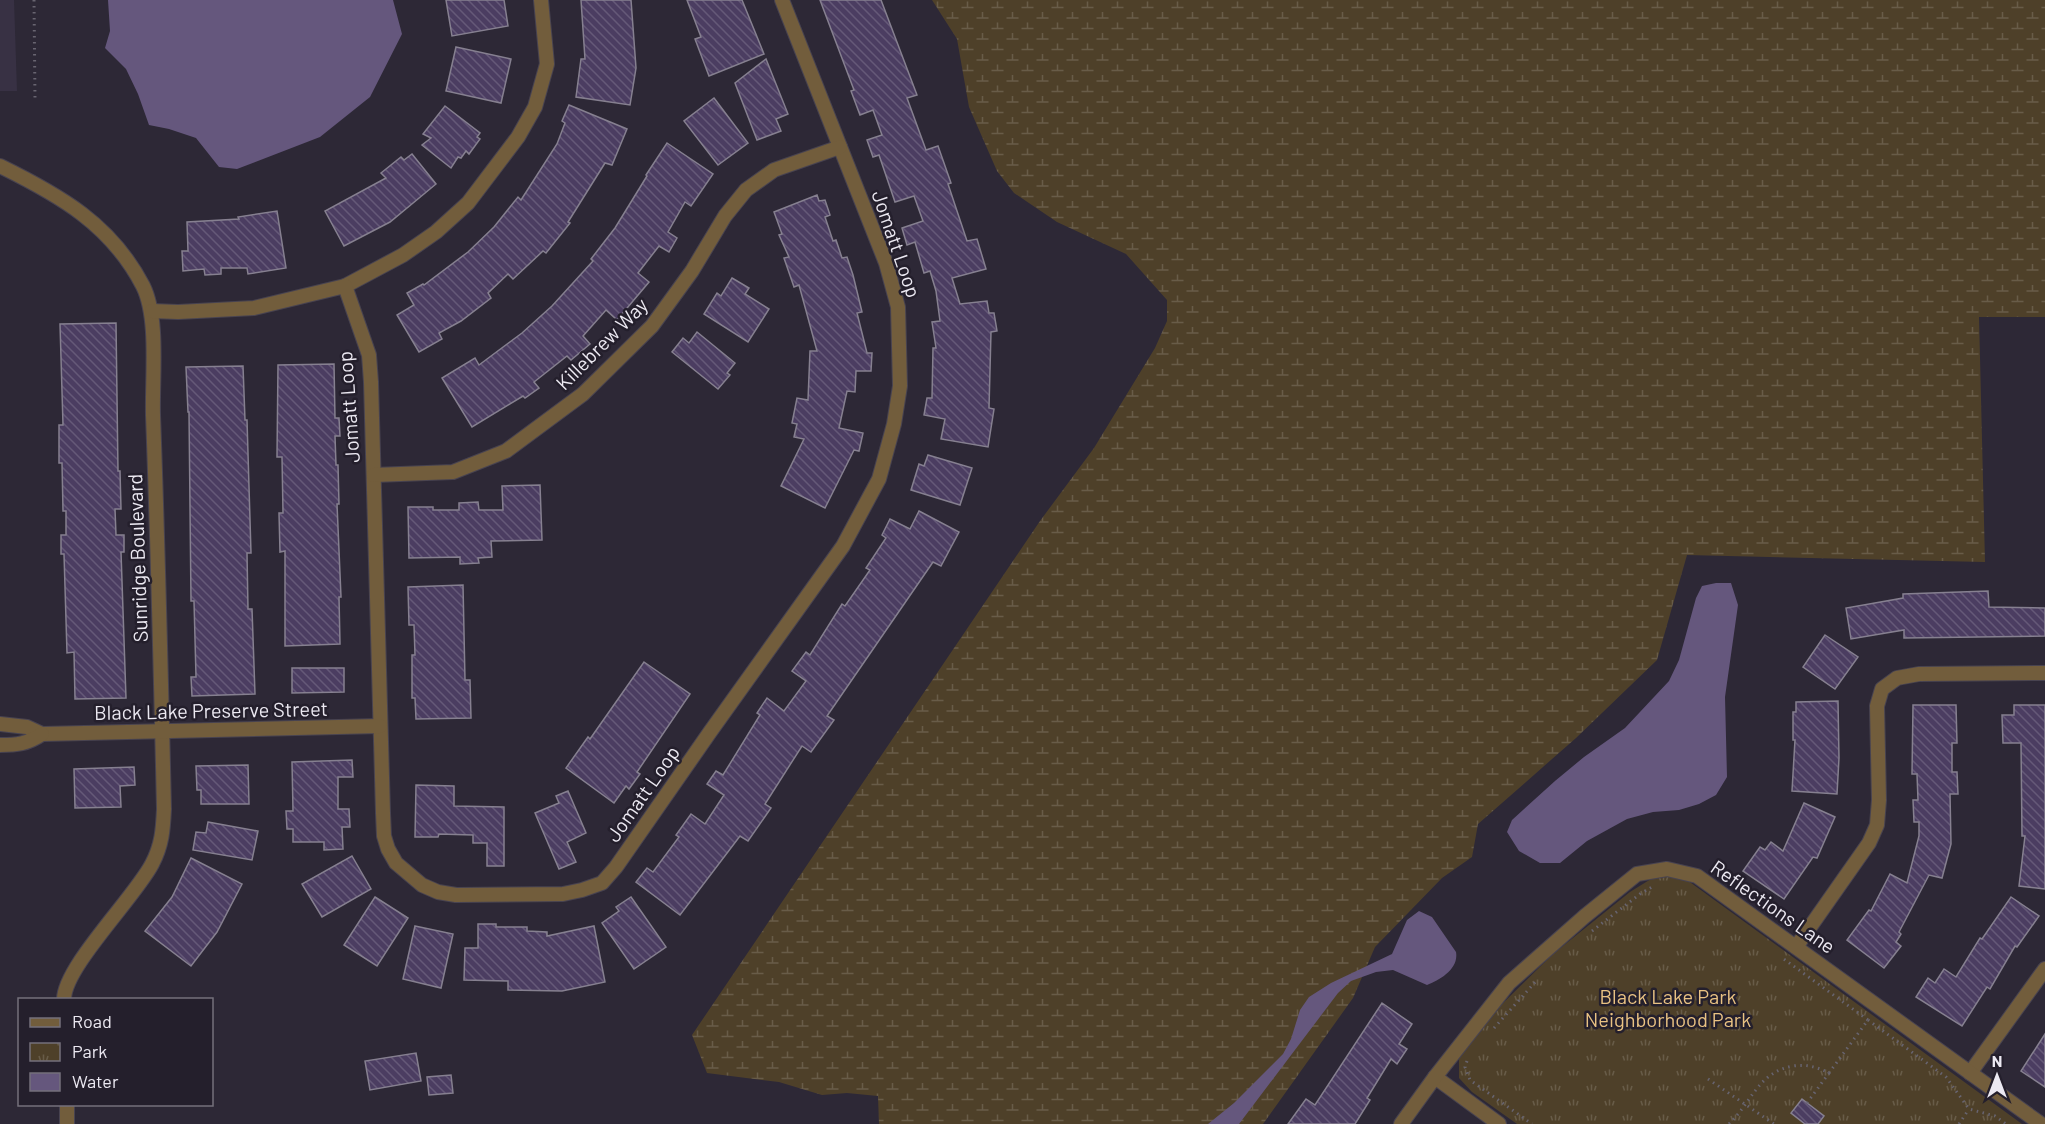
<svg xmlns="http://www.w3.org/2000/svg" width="2045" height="1124" font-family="Barlow,sans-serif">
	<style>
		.built { fill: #383144 }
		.wetland { fill: url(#wetland-marsh) }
		.park { fill: url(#park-tufts) }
		.water { fill: #65577d }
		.building { fill: url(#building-back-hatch); stroke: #868090; stroke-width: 1.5 }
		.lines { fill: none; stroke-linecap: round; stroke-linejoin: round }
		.street-casing { stroke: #484350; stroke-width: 16 }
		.path { stroke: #686470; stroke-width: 3; stroke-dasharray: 1.5 4.5; stroke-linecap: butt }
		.street { stroke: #725d3c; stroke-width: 14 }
		.labels { text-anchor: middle; stroke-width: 5; stroke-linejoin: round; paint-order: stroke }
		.street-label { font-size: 20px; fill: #ece9f2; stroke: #241f2c }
		.park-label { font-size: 20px; fill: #e9c283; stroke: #241f2c }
	</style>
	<defs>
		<pattern id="wetland-marsh" width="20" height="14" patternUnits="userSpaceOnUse" patternTransform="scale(1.5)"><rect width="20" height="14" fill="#4e4029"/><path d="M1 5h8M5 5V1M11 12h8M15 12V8" fill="none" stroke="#685c48"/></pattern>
		<pattern id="park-tufts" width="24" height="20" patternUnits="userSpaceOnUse" patternTransform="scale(1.5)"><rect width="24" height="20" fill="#4e4029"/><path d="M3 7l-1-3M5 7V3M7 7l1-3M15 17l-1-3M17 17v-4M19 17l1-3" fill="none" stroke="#685c48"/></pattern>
		<pattern id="building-back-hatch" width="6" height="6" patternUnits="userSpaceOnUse" patternTransform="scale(1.5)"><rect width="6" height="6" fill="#4b3d61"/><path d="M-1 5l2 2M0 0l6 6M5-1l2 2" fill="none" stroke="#655978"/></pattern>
	</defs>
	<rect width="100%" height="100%" fill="#2d2836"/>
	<path class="built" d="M0 0H14L17 91H0Z"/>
	<path class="wetland" d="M932 0H2045V317H1979L1985 562 1687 555 1657 660 1576 738 1478 824 1472 857 1442 878 1375 947 1353 998 1263 1124H879L878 1096 847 1093 822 1095 779 1082 707 1073 692 1035 1040 521 1094 448 1155 348 1167 321V300L1126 254 1057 222 1014 193 997 171 969 107 957 39Z"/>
	<path class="park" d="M1667 876 1687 880 2022 1124H1517L1472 1092 1459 1078V1059L1465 1050 1499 1007 1553 954 1630 892 1651 879Z"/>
	<g class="water">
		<path d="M108 0H393L402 34 370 97 320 137 237 169 219 167 196 138 169 129 149 125 138 94 126 69 105 48 110 31Z"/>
		<path d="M1716 583H1731L1738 605 1725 697 1727 777 1716 795 1699 804 1679 810 1653 812 1627 819 1587 841 1560 863H1540L1519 851 1507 832 1512 820 1555 781 1584 757 1625 728 1669 681 1679 660 1696 598 1702 586Z"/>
		<path d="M1419 911 1432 917 1456 952C1459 969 1440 980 1427 985L1393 970 1376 972 1351 981 1338 993 1239 1124H1208L1234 1103 1283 1054 1291 1039 1300 1010 1309 997 1331 983 1392 954 1407 920Z"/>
	</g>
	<g class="building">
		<path d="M446 0H504L508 26 452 36Z"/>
		<path d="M581 0H631L636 68 630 105 576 97 581 59H585Z"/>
		<path d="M687 0H742L764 54 709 76 695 39 701 37Z"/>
		<path d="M820 0H881L917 95 907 98 926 150 938 146 951 183 948 184 967 241 977 239 986 269 952 278 960 304 987 301 989 313H994L997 331 991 332 989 408 994 409 988 447 941 439 945 419 924 415 927 398H932L933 348H936L932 322 940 321 936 291 930 271 924 273 915 242 907 245 902 228 923 221 914 196 895 202 879 155 873 157 867 140 882 135 873 110 860 115 851 91 854 90Z"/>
		<path d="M456 47 511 59 501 103 446 91Z"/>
		<path d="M766 59 788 114 776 119 781 131 757 140 735 83Z"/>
		<path d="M714 98 748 143 718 165 684 121Z"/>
		<path d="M569 105 627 129 612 165 605 163 568 222 570 223 546 253 543 251 513 279 508 274 488 293 491 298 461 321 439 333 442 339 419 352 397 315 414 305 407 293 423 284 424 285 468 252 494 227 518 197 521 200 557 144 565 123 562 121Z"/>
		<path d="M445 106 480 133 477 137 480 139 469 154 466 151 461 158 458 157 451 168 422 145 431 138 423 134Z"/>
		<path d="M667 143 713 174 691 206 685 202 668 232 677 238 669 252 659 246 638 273 649 282 617 320 606 310 583 336 590 344 571 360 567 356 534 382 539 388 525 398 523 396 472 427 442 378 475 358 479 365 522 333 552 306 593 261 591 259 615 228 647 176 646 175Z"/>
		<path d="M412 154 436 184 390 222 344 246 325 211 386 178 381 173 401 157 404 160Z"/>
		<path d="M817 195 819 201 825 200 830 215 825 217 833 241 836 240 842 258 847 257 853 275 862 312 857 313 867 353H872L871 371H856L855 392 847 391 839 428 863 433 859 451 854 450 825 508 781 486 804 439 794 437 797 424 792 423 797 398 808 400 810 351H817L799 285 794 287 784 258 789 257 779 235 782 234 774 212Z"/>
		<path d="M277 211 286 268 248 274 247 268H221V274L205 275 204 269 183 271 182 251H188L187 222 239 219 238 217Z"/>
		<path d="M732 278 749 288 745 294 769 309 748 342 704 314 717 293 721 296Z"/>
		<path d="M116 323 118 471H120L121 509H115L116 535H124V552H121L126 698 75 699 74 652 67 653 64 554H61V535H66V511H63L62 463H59V425H63L60 324Z"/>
		<path d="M697 332 735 363 727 373 730 375 718 389 672 352 683 338 689 343Z"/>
		<path d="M334 364 335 418H339L340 436H335L336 465H338L339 504H337L341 597H339L340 644 285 646V551L280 552 279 513H283L282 457H277L278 365Z"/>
		<path d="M243 366 245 420H247L251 553H247L248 609H252L255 694 192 696 191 677H196L194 601H191L189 412H188L186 367Z"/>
		<path d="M928 455 972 468 960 505 911 490 919 464 924 466Z"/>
		<path d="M540 485 542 540 491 541 492 557 478 558 479 563 460 564V557L409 558 408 507H433V510H459V503L478 502 479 510H503L502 486Z"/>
		<path d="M919 511 959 532 941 566 933 562 827 716 834 720 811 752 802 746 765 804 771 808 748 841 740 836 680 915 636 882 647 868 653 872 679 837 676 835 691 814 705 824 724 795 707 784 716 771 723 775 760 715 757 713 767 698 784 711 806 681 792 671 806 652 810 655 842 604 845 606 870 570 866 568 886 538 882 535 890 519 910 529Z"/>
		<path d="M463 585 465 680H470L471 718 416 719 415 698H412V655H415L414 625H409L408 587Z"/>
		<path d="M1988 591 1989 607 2045 608V636L1904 638V630L1851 639 1846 608 1903 598V594Z"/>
		<path d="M1825 635 1858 657 1835 689 1803 667Z"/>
		<path d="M644 662 690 694 637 772 640 774 629 789 626 786 614 803 566 768 588 737 590 739Z"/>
		<path d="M292 668H344V692L292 693Z"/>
		<path d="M1838 701 1839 758 1837 794 1792 791 1795 740H1793V712H1796V702Z"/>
		<path d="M1913 705H1956L1957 743H1952V772H1957L1958 794H1950L1951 844 1942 878 1929 875 1899 932 1901 934 1896 942 1901 946 1884 968 1847 940 1869 910 1871 911 1890 874 1907 883 1919 836V822H1914L1913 800H1918L1917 774H1912Z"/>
		<path d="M2014 705H2045V889L2019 886 2025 836H2022L2021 743H2003L2002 715H2014Z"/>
		<path d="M352 760 353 777H338V809H349L350 827H342L343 849 324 850V842H293V829H287L286 811H293L292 762Z"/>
		<path d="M248 765 249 804H201V790H197L196 766Z"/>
		<path d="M134 767 135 785 120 786 121 807 75 808 74 769Z"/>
		<path d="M416 785 454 786V806L504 807V866H487V843H473V835L439 834 438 837H415Z"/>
		<path d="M568 791 586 833 567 842 576 862 559 869 535 813 559 803 556 796Z"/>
		<path d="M1804 803 1835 817 1817 858 1813 857 1784 899 1743 871 1760 847 1765 850 1771 842 1783 851Z"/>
		<path d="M208 822 258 831 252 860 193 850 196 832 206 833Z"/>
		<path d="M352 856 371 889 322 917 302 884Z"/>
		<path d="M191 858 242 884 217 932 191 966 145 931 172 897Z"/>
		<path d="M375 897 408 918 377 966 344 945Z"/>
		<path d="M631 897 666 947 634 969 602 923 619 911 616 907Z"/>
		<path d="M2011 897 2039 916 2017 947 2015 946 1990 989 1987 987 1962 1026 1916 997 1928 978 1935 983 1944 969 1956 977 1980 938 1982 939Z"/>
		<path d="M478 924H496V927H527V931L547 932V936L594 926 605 982 562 991 508 990V981L464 980 465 948H478Z"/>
		<path d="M415 926 453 934 441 988 403 979Z"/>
		<path d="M1382 1003 1412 1024 1399 1044 1407 1049 1397 1064 1391 1059 1367 1098 1370 1100 1355 1124H1288L1306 1099 1315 1105Z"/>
		<path d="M2045 1034V1087L2021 1071Z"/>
		<path d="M416 1053 421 1081 370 1090 365 1061Z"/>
		<path d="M451 1075 453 1093 429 1095 427 1077Z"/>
		<path d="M1802 1099 1824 1116 1818 1124H1805L1791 1113Z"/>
	</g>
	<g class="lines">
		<g class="street-casing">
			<g id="street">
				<path d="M0 166C59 195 111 224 143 286 159 318 152 378 153 415 158 547 161 678 164 809 163 830 162 845 152 864 135 897 63 968 64 1000"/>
				<path d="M345 286 403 255 436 232 468 203 518 137 535 107 547 64 541 0"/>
				<path d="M152 311 178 312 254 308 345 286 369 355 371 382 383 813 384 836 388 849 396 863 422 885 438 892 456 895 563 894 582 890 602 883 616 867 710 732 843 546 879 479 894 424 900 386 898 307 886 263 782 0"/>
				<path d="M374 475 453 472 506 451 583 394 652 326 692 271 725 216 746 190 774 170 840 147"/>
				<path d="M0 724 27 727 42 734 380 726"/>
				<path d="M0 745C17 745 27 744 42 734"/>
				<path d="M1796 947 1869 843 1877 825 1879 800 1877 706 1882 689 1897 678 1919 674 2045 673"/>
				<path d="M1970 1073 2045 969"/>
				<path d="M1435 1077 1499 1124"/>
				<path d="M67 1104V1124"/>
				<path d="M1401 1124 1435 1077 1509 983 1585 916 1637 874 1667 869 1697 876 2041 1124"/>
			</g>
		</g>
		<g class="path">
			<path d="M34 0 35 100"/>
			<path d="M1592 931 1640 894 1652 887"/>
			<path d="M1868 1020 1946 1077 1969 1109 1995 1116 2006 1124"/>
			<path d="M1494 1028 1538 979"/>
			<path d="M1467 1061 1465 1067 1470 1080 1532 1124"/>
			<path d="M1708 1079 1774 1124"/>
			<path d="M1807 1103 1829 1073"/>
			<path d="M1729 1124C1752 1102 1758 1072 1793 1066 1807 1064 1817 1067 1829 1073L1868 1020 1781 957"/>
			<path d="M1959 1124 1969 1109"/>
		</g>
		<use href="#street" class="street"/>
	</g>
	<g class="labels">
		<g class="street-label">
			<text transform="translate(896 244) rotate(71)" y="7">Jomatt Loop</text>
			<text transform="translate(602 344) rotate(-45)" y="7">Killebrew Way</text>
			<text transform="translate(349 407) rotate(-94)" y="7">Jomatt Loop</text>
			<text transform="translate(138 558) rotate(-92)" y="7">Sunridge Boulevard</text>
			<text transform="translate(211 711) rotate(-1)" y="7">Black Lake Preserve Street</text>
			<text transform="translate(643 794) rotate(-55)" y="7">Jomatt Loop</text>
			<text transform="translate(1773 907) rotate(35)" y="7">Reflections Lane</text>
		</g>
		<g class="park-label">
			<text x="1668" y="1004">Black Lake Park<tspan x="1668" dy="23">Neighborhood Park</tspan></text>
		</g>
	</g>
	<rect x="18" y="998" width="195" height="108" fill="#241f2c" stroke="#74707b" stroke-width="1.5"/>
	<rect x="30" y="1018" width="30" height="9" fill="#725d3c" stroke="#74707b" stroke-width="1.5"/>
	<text x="72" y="1028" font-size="18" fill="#ece9f2">Road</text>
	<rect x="30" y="1043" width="30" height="18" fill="url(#park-tufts)" stroke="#74707b" stroke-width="1.5"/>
	<text x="72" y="1058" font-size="18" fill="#ece9f2">Park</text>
	<rect x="30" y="1073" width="30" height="18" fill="#65577d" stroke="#74707b" stroke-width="1.5"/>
	<text x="72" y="1088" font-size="18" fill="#ece9f2">Water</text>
	<g transform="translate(1997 1076)" stroke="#241f2c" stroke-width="4.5" paint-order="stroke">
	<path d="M0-4.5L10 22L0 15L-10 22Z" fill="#ece9f2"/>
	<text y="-9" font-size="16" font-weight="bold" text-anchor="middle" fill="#ece9f2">N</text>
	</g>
</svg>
